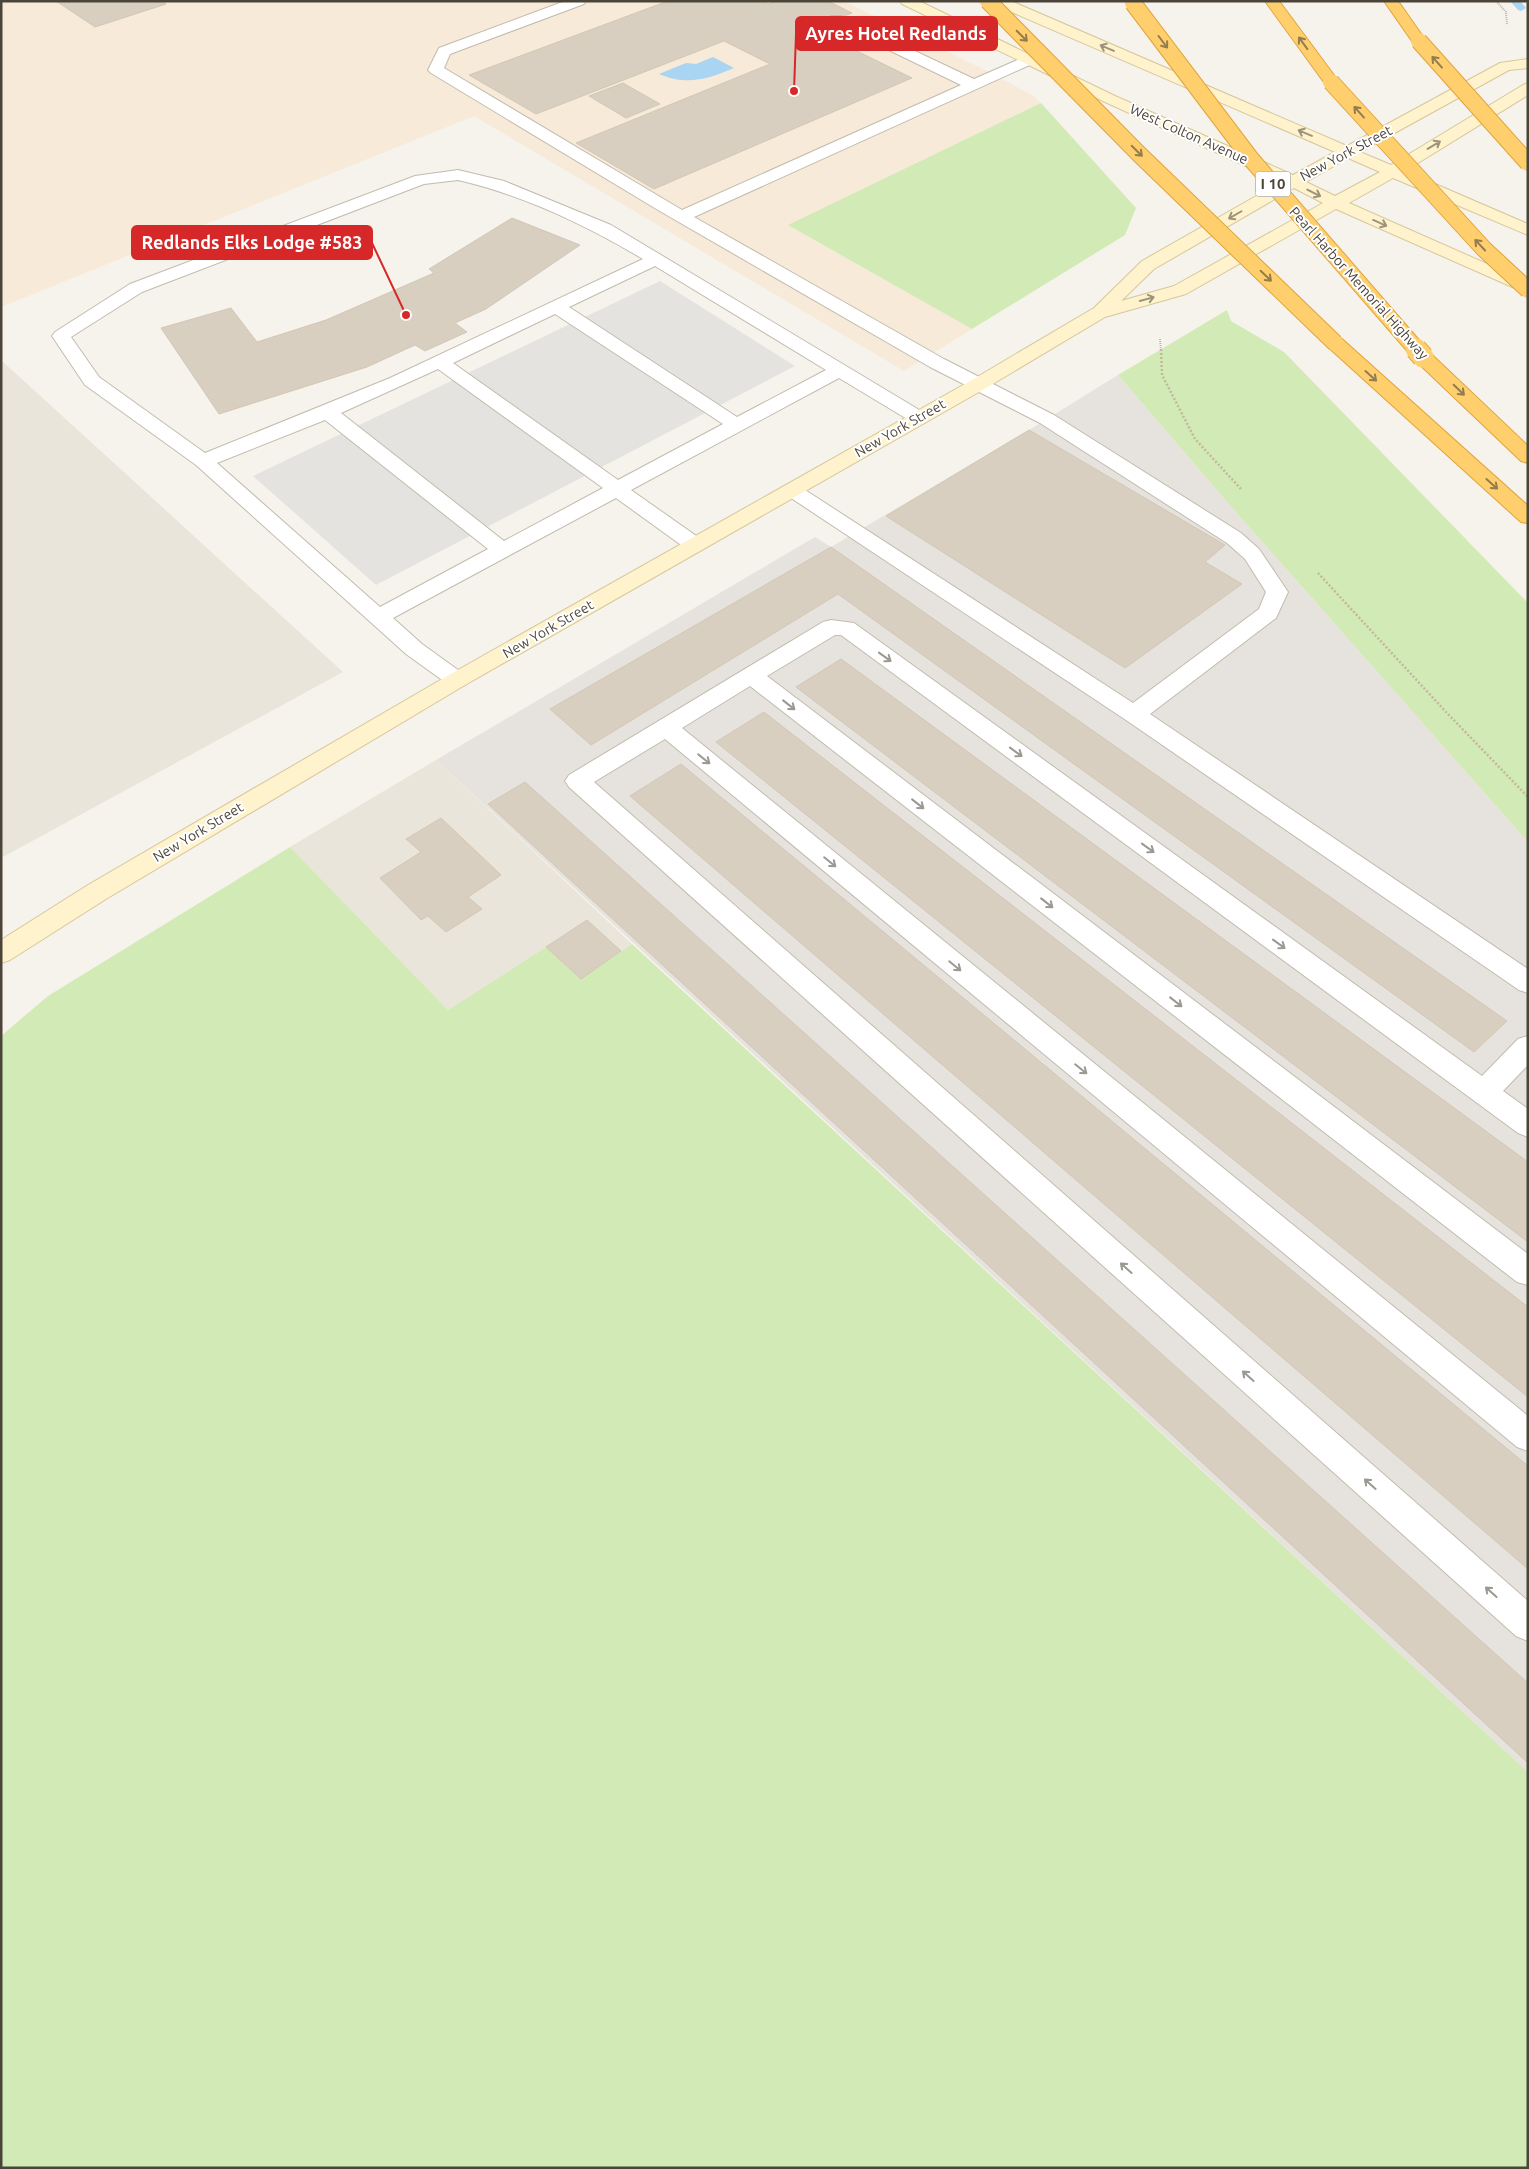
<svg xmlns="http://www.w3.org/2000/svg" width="1529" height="2169" font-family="Ubuntu,sans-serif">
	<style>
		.residential { fill: #eae5da }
		.commercial { fill: #f7ead8 }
		.industrial { fill: #e6e2dd }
		.green { fill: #d2eab5 }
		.parking { fill: #e5e3e0 }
		.water { fill: #a9d4f2 }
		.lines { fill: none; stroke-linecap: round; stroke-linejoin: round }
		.stream { fill: #a9d4f2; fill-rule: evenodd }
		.building { fill: #d8cfc1; stroke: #d3c7b4 }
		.lane-casing { stroke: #c2bbae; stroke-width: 2 }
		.secondary-casing { stroke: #d6c79b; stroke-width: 2 }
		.highway-casing { stroke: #e0a43c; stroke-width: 2 }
		.path-far1 { stroke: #c4b79f; stroke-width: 2; stroke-dasharray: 1 1; stroke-linecap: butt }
		.path { stroke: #c4b79f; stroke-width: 2.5; stroke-dasharray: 2 2; stroke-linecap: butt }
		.lane { fill: #fff; fill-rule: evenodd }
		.secondary { fill: #fff3cd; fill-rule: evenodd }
		.highway { fill: #ffcf6e; fill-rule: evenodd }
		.highway-bridge-far1-casing { stroke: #e0a43c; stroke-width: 18; stroke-linecap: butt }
		.highway-bridge-casing { stroke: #e0a43c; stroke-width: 23; stroke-linecap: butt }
		.highway-bridge-far1 { stroke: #ffcf6e; stroke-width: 16 }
		.highway-bridge { stroke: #ffcf6e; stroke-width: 21 }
		.oneway { stroke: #937c4e }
		.oneway2 { stroke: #9c937c }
		.oneway3 { stroke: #9c9892 }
		.labels { text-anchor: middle; stroke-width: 4; stroke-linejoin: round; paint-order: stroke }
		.far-street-label { font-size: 14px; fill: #4b4439; stroke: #fff }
		.shield { fill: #fff; stroke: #817c74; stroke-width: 1 }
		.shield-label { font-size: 15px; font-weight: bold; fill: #4b4439 }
		.leader { fill: none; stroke: #d62828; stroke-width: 2 }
		.callout-dot { fill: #d62828; stroke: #fff; stroke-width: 2 }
		.callout { fill: #d62828; stroke: #d62828; stroke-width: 2 }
		.callout-label { font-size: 18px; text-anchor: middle; font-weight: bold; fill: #fff }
	</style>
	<rect width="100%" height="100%" fill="#f6f3ec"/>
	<g class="residential">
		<path d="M1 360 343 672 1 858Z"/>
		<path d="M436 760 632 944 581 979 546 947 448 1010 290 847Z"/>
	</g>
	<path class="commercial" d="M1 1H844L981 68 1034 96 1041 103 789 225 972 329 904 371 474 116 1 307Z"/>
	<path class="industrial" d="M1118 375 1235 511 1528 842V1772L436 760 815 537 831 547 1029 430Z"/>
	<g class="green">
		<path d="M1041 103 1136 208 1125 235 972 329 788 225Z"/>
		<path d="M1227 310 1231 321 1284 352 1528 603V842L1235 511 1118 375Z"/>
		<path d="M290 847 448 1010 546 947 581 979 632 944 1528 1772V2168H1V1036L48 996Z"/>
	</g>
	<path class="parking" d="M660 281 795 366 376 585 253 476Z"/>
	<path class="water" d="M713 57 734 68C708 79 687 86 659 74L686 63 696 64Z"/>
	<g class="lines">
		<path class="stream" d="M1510 1H1520L1526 8 1521 11 1518 10Z"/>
	</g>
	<g class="building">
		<path d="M56 1H162L166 4 95 27Z"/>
		<path d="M668 1H763L768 4 774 1H828L852 13 812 29 912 78 654 189 576 143 770 64 724 41 536 114 469 75Z"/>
		<path d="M623 83 660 104 626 118 589 96Z"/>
		<path d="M512 218 580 245 486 309 455 323 467 332 425 351 415 345 367 367 219 414 161 328 231 308 257 342 326 320 434 273 429 269Z"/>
		<path d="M1029 430 1225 545 1205 562 1242 584 1125 668 886 516Z"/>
		<path d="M831 547 1507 1021 1474 1052 838 594 591 745 550 709Z"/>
		<path d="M841 659 1528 1162V1242L796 687Z"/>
		<path d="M764 712 1528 1307V1397L716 742Z"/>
		<path d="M681 764 1528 1466V1569L630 796Z"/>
		<path d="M525 782 1528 1683V1763L488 804Z"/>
		<path d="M441 818 501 875 468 897 482 909 446 932 428 916 421 920 380 878 421 852 406 839Z"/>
		<path d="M587 920 621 951 581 979 546 947Z"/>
	</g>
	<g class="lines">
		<g class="lane-casing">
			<g id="lane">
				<path d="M565 1H586L584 4 450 54 444 68 682 210 961 85 831 22 829 19 831 16H841L974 79 1024 57H1034L1036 60 1034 63 694 217 944 359 1054 415 1241 533 1259 549 1288 592 1276 618 1150 714 1528 969V993L1519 990 1126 720 785 494 782 490 785 486 792 484 799 486 1133 703 1259 609 1266 592 1245 559 1227 543 1040 423 930 367 658 210 431 73 428 70 439 48Z"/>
				<path d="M458 170 504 181 611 225 926 414 929 418 926 422 919 424 912 422 839 378 631 490 702 540 705 545 702 550 695 552 688 550 616 498 393 618 422 644 465 675 468 680 465 685 457 688 449 685 406 654 196 465 85 385 52 336 55 332 130 284 415 176ZM458 180C523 195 586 225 643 259L390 378 205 453 99 377 71 337 142 292 424 184ZM655 266 826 370 737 417 569 307ZM555 314 723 424 618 480 453 363ZM438 369 603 488 504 541 341 413ZM325 420 488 549 380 607 217 463Z"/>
				<path d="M831 620 854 623 1482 1076 1518 1039 1528 1036V1065L1503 1091 1528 1109V1137L1518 1133 841 635H835L767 676 1528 1254V1285L1517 1282 750 686 682 728 1528 1416V1451L1517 1447 665 739 594 782 1528 1601V1641L1516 1636 569 787 565 781 569 775 823 622Z"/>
			</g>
		</g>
		<g class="secondary-casing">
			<path id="secondary" d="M900 1H919L1115 96 1293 175 1335 152 993 4 991 1H1011L1347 146 1500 63 1528 59V68L1509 70 1360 152 1391 165 1523 85 1528 83V95L1405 171 1528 224V235L1393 178 1349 203 1528 282V294L1336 209 1186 294 1105 317 986 388 465 685 106 899 10 960 1 963V940L88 885 449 675 972 380 1094 308 1142 261 1281 182 1105 102 902 4ZM1348 158 1380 172 1335 196 1306 182ZM1294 188 1323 203 1174 286 1121 301 1154 269Z"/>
		</g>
		<g class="highway-casing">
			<g id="highway">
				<path d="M1265 1H1279L1339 82 1336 85H1326Z"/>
				<path d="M1384 1H1398L1426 41 1424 44H1414Z"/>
				<path d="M1335 337 1342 339 1528 506V523L1521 522 1328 347 1326 343 1328 339Z"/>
				<path d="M1423 351 1430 353 1528 446V463L1521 461 1416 361 1414 357 1416 353Z"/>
			</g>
		</g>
		<g class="path-far1">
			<path d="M1496 1 1506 12 1507 25"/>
			<path d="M1160 339 1161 350"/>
		</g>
		<g class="path">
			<path d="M1161 349 1162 375 1195 439 1241 489"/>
			<path d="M1318 573 1446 712 1528 797"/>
		</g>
		<use href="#lane" class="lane"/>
		<use href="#secondary" class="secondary"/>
		<use href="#highway" class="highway"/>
		<g class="highway-bridge-far1-casing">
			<g id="highway-bridge-far1">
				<path d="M988 1 1139 154 1335 343"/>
				<path d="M1133 3 1251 159 1417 350"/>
				<path d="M1419 41 1528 163"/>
				<path d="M1331 82 1484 249 1528 290"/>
			</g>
		</g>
		<g class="highway-bridge-casing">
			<path id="highway-bridge" d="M1416 349 1423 357"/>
		</g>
		<use href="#highway-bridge-far1" class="highway-bridge-far1"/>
		<use href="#highway-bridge" class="highway-bridge"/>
	</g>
	<defs><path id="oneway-shaft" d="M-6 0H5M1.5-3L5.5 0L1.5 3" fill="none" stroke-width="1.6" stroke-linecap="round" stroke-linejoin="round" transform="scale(1.25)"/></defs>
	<g class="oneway">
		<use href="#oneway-shaft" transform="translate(1022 36) rotate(45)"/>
		<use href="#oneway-shaft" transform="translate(1163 42) rotate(53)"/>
		<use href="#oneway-shaft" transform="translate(1303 43) rotate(-126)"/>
		<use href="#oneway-shaft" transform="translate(1437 62) rotate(-132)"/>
		<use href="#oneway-shaft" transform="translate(1359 112) rotate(-132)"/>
		<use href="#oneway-shaft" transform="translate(1137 151) rotate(45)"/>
		<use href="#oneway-shaft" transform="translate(1480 245) rotate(-133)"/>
		<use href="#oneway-shaft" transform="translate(1266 276) rotate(44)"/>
		<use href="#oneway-shaft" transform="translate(1371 376) rotate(42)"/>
		<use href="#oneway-shaft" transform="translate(1459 390) rotate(44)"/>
		<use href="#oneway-shaft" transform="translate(1492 484) rotate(42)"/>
	</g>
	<g class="oneway2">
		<use href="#oneway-shaft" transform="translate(1107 48) rotate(-157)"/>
		<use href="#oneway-shaft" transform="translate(1305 133) rotate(-157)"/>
		<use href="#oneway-shaft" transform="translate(1434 145) rotate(-31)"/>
		<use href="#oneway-shaft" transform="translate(1314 193) rotate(27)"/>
		<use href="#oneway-shaft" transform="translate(1235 215) rotate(150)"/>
		<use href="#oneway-shaft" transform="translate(1380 223) rotate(24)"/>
		<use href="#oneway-shaft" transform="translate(1147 299) rotate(-15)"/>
	</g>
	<g class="oneway3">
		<use href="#oneway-shaft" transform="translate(885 657) rotate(36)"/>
		<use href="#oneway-shaft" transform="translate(789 705) rotate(38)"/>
		<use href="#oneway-shaft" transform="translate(1016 752) rotate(36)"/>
		<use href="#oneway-shaft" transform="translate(704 759) rotate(39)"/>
		<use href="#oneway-shaft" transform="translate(918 804) rotate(38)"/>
		<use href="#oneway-shaft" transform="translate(1148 848) rotate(36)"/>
		<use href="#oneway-shaft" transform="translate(830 862) rotate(39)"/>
		<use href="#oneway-shaft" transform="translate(1047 903) rotate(38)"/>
		<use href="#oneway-shaft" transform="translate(1279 944) rotate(36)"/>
		<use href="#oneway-shaft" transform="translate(955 966) rotate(39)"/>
		<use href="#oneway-shaft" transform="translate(1176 1002) rotate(38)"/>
		<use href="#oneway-shaft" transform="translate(1081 1069) rotate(39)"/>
		<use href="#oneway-shaft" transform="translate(1126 1268) rotate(-138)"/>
		<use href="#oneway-shaft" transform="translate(1248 1376) rotate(-138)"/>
		<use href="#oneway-shaft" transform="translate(1370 1484) rotate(-138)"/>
		<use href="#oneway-shaft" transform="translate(1491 1592) rotate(-138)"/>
	</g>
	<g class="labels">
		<g class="far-street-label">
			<text transform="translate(1189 134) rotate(24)" y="5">West Colton Avenue</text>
			<text transform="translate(1346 153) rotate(-28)" y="5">New York Street</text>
			<text transform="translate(1359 283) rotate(48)" y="5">Pearl Harbor Memorial Highway</text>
			<text transform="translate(900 428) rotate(-30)" y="5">New York Street</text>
			<text transform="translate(548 629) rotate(-30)" y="5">New York Street</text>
			<text transform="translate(198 832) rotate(-31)" y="5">New York Street</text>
		</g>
		<rect class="shield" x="1255.5" y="171.5" width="35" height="25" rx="4"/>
		<g class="shield-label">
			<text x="1273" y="189">I 10</text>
		</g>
	</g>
	<path class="leader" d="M794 91L796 34M406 315L372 243"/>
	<g class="callout-dot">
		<circle cx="794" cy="91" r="5"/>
		<circle cx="406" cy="315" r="5"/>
	</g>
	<g class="callout">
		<rect x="796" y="17" width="201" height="33" rx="5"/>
		<rect x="132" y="226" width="240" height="33" rx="5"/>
	</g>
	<g class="callout-label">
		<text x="896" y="40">Ayres Hotel Redlands</text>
		<text x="252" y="249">Redlands Elks Lodge #583</text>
	</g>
	<rect width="1529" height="2169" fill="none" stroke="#4b4439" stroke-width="5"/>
</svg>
